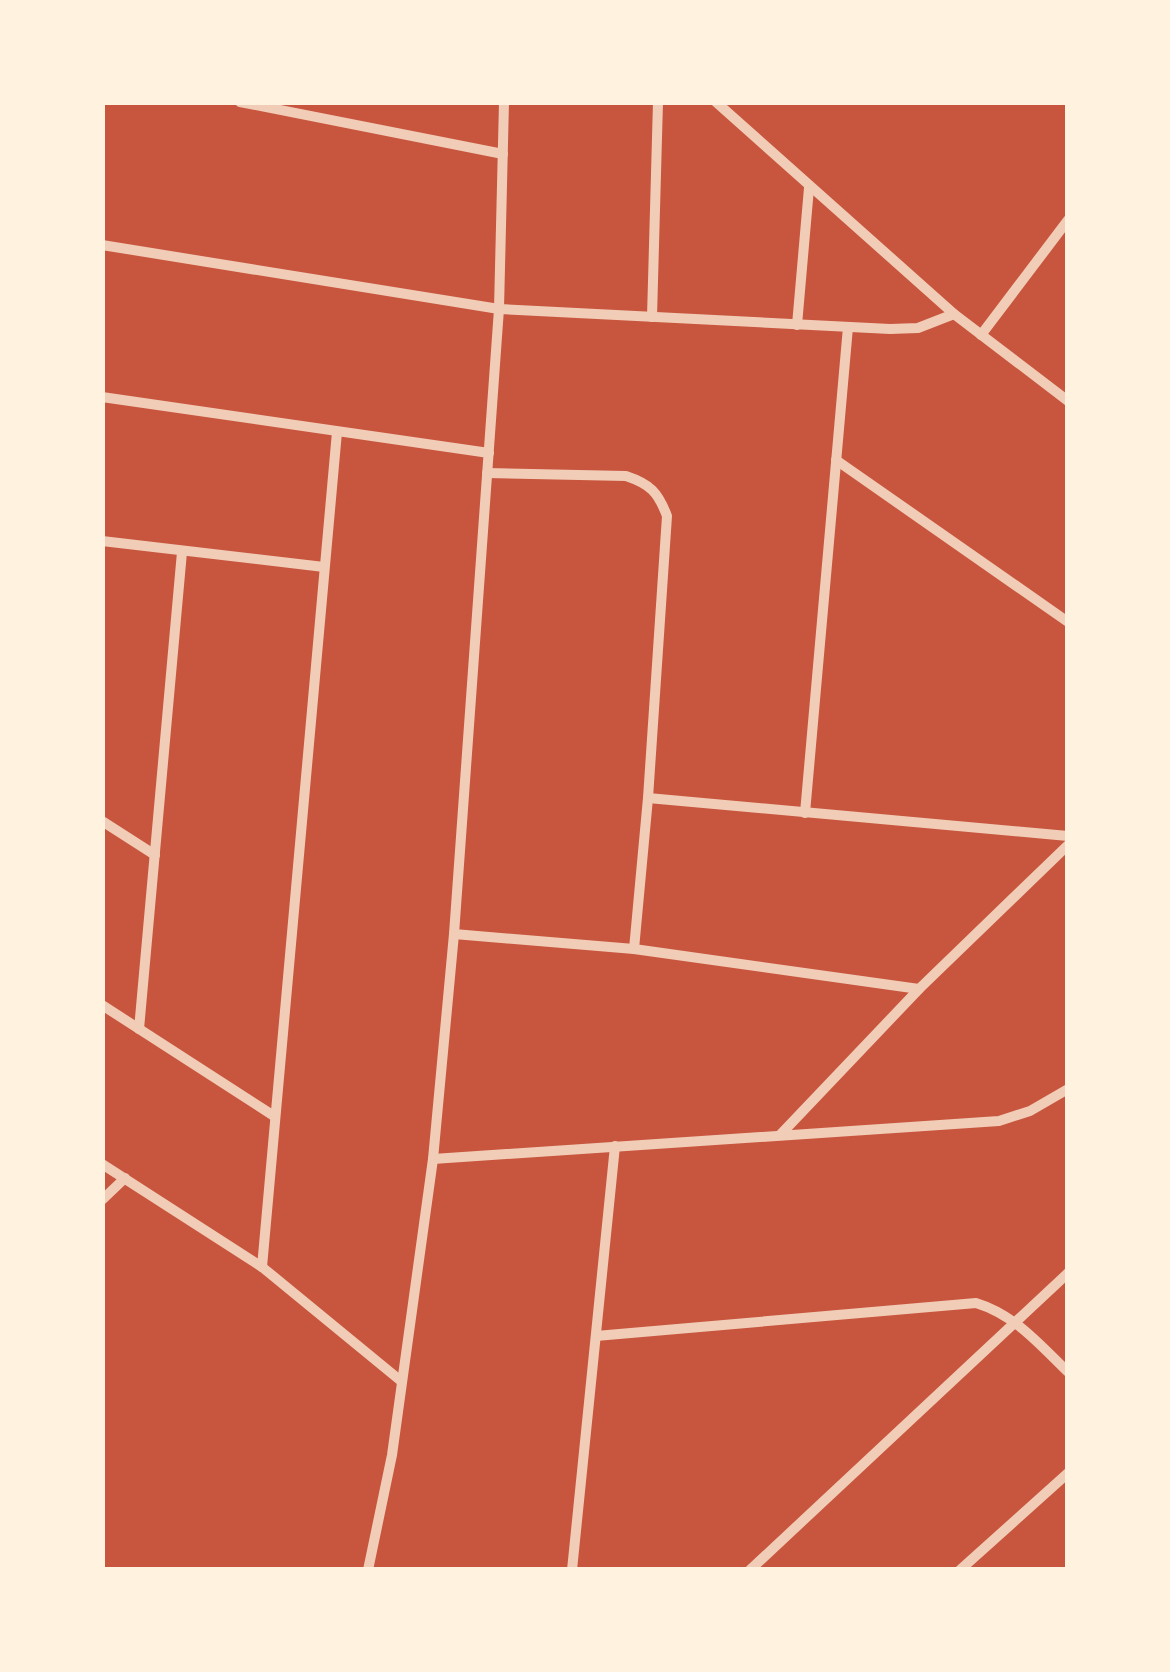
<svg xmlns="http://www.w3.org/2000/svg" width="1170" height="1672" font-family="'Sofia Sans Condensed',sans-serif">
	<style>
		.lines { fill: none; stroke-linecap: round; stroke-linejoin: round }
		.minor { stroke: #f1ccb7; stroke-width: 10 }
	</style>
	<rect width="100%" height="100%" fill="#c8553d"/>
	<g class="lines">
		<g class="minor">
			<path d="M240 102 503 154"/>
			<path d="M716 102 954 314 1068 401"/>
			<path d="M102 245 499 309 890 329 918 328 954 314"/>
			<path d="M652 317 658 102"/>
			<path d="M797 325 809 188"/>
			<path d="M981 335 1068 220"/>
			<path d="M102 397 489 453"/>
			<path d="M836 460 1068 622"/>
			<path d="M487 473 626 476C650 484 658 492 667 516L648 798 634 949"/>
			<path d="M102 541 324 567"/>
			<path d="M648 798 1068 836"/>
			<path d="M805 813 848 327"/>
			<path d="M102 821 155 855"/>
			<path d="M454 934 634 949 919 989"/>
			<path d="M102 1005 274 1116"/>
			<path d="M139 1029 182 552"/>
			<path d="M781 1134 919 989 1068 845"/>
			<path d="M433 1159 999 1121 1030 1111 1068 1089"/>
			<path d="M102 1164 262 1267 401 1381"/>
			<path d="M102 1200 125 1178"/>
			<path d="M262 1267 337 432"/>
			<path d="M596 1336 976 1303C1015 1315 1039 1344 1068 1372"/>
			<path d="M368 1570 392 1455 433 1159 454 934 499 309 504 102"/>
			<path d="M572 1570 615 1146"/>
			<path d="M750 1570 1068 1273"/>
			<path d="M960 1570 1068 1473"/>
		</g>
	</g>
	<rect width="1170" height="1672" fill="none" stroke="#fff3e0" stroke-width="210"/>
</svg>
